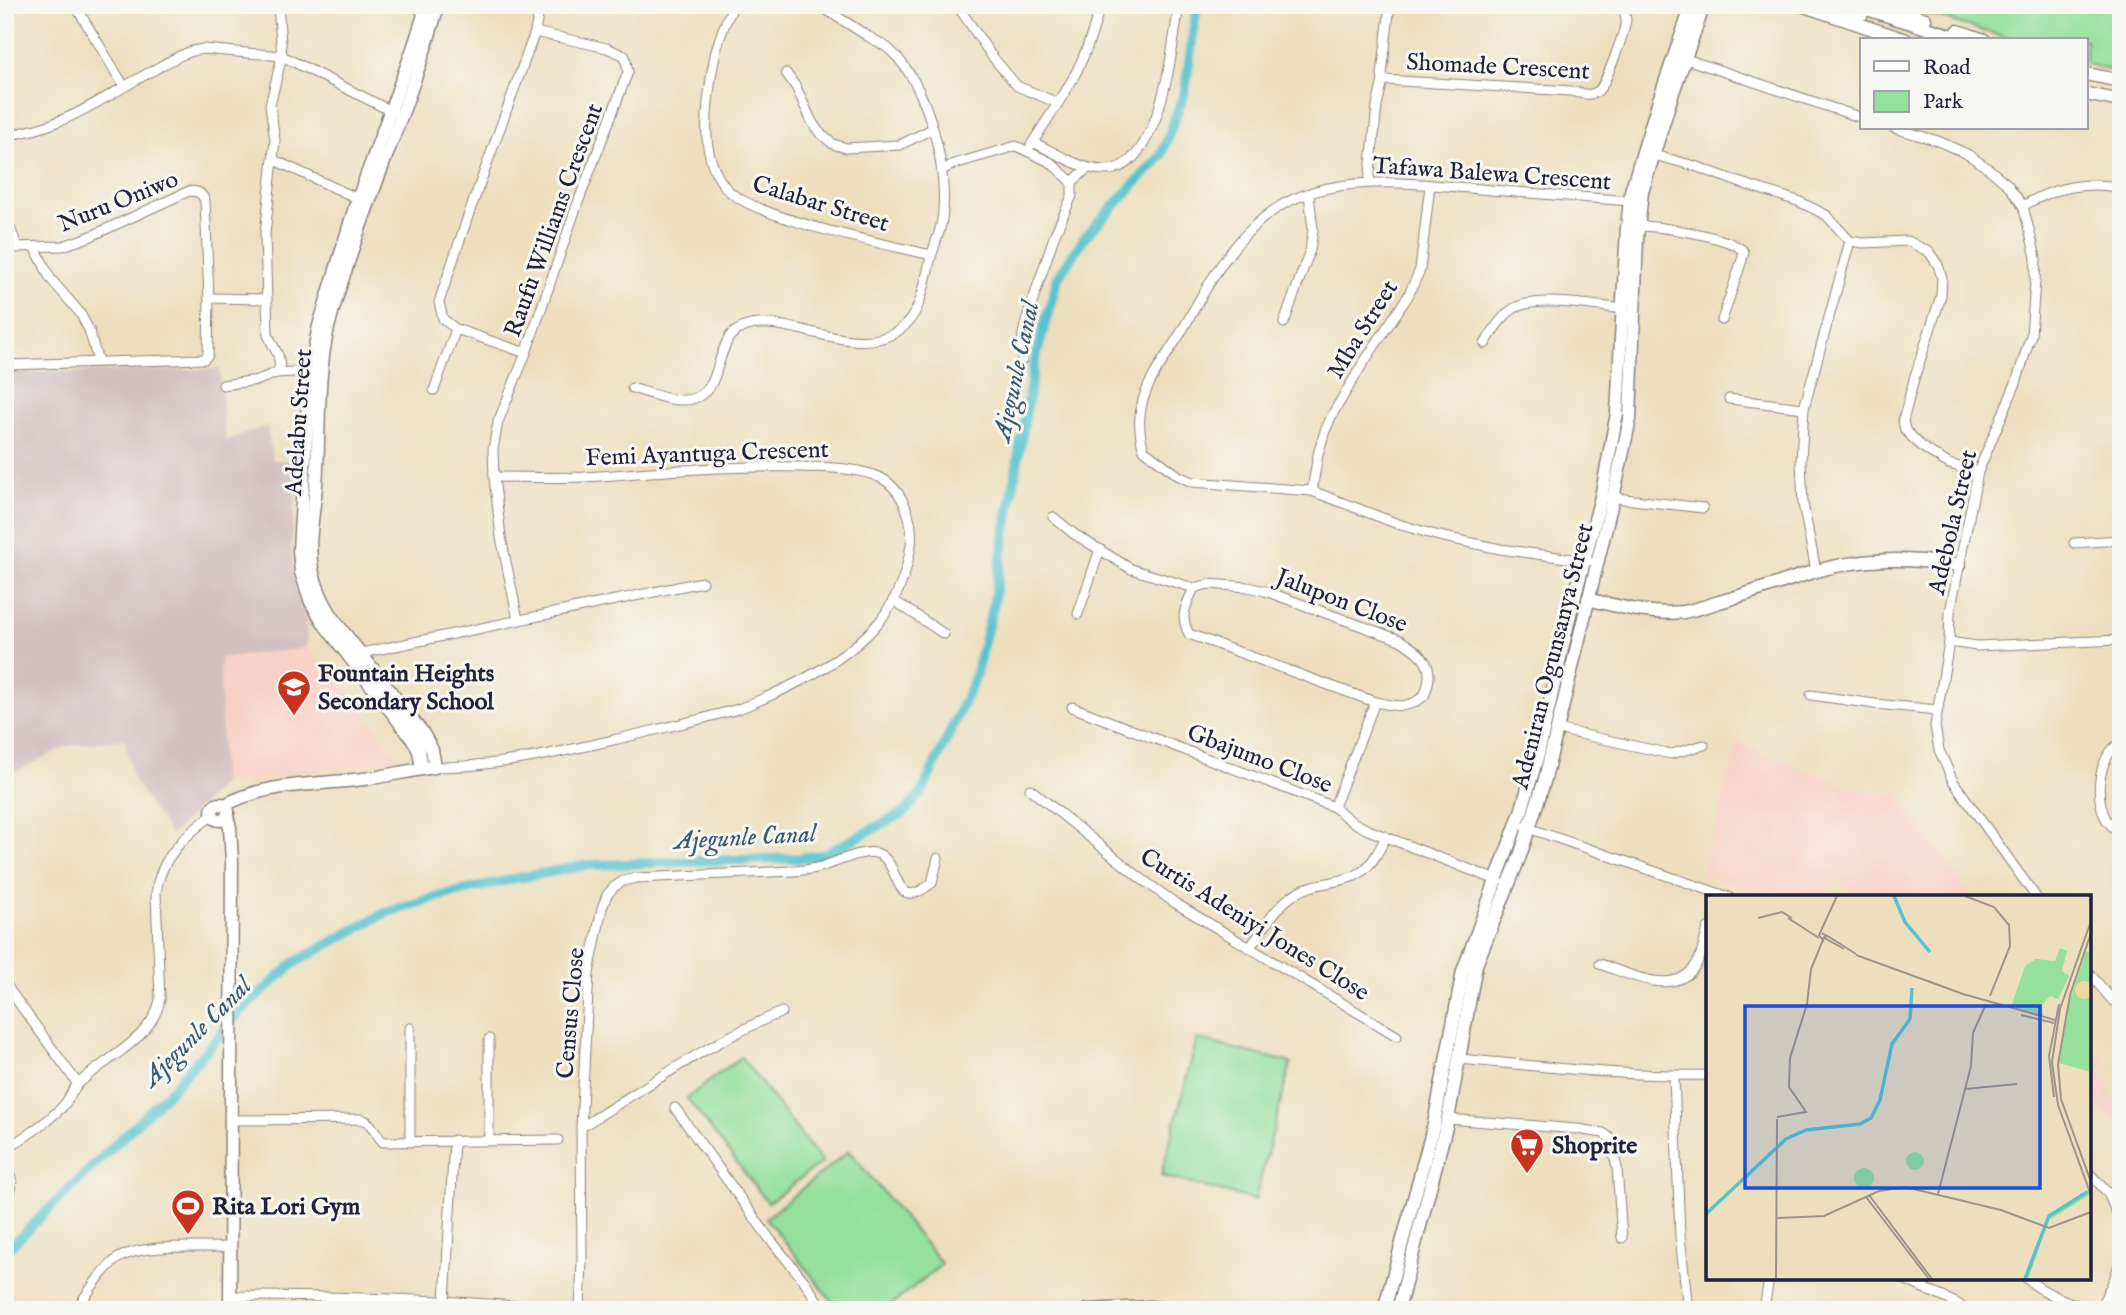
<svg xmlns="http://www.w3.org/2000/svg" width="2126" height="1315" font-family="'IM FELL English',serif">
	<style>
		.built { fill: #f7d1c8 }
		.industrial { fill: #d2bfc0 }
		.green { fill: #94e09c; stroke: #5b816c; stroke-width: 2 }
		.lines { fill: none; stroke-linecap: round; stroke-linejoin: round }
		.canal { stroke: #56c3ce; stroke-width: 10 }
		.street-casing { stroke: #88807c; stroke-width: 11 }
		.secondary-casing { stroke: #88807c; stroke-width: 15 }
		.street { stroke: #fff; stroke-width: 9 }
		.secondary { stroke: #fff; stroke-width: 12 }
		.labels { text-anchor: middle; stroke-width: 6; stroke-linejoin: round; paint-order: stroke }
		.street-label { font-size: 24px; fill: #22223b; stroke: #f6f6f2 }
		.poi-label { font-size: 24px; font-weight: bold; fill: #22223b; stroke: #f6f6f2; text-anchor: start }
		.water-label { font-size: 26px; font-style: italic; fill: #345a6e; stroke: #f6f6f2 }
		.inset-river { fill: none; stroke: #56c3ce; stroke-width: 3.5 }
		.inset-road { fill: none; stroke: #9c9389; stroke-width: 2 }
		.view { fill: #1d4ed8; fill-opacity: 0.15; stroke: #1d4ed8; stroke-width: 3.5 }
		.inset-edge { fill: none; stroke: #22223b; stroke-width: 3.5 }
	</style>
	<rect width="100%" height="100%" fill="#f6f6f2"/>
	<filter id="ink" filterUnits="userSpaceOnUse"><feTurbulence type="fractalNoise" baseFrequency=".0143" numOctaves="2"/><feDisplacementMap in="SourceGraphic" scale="14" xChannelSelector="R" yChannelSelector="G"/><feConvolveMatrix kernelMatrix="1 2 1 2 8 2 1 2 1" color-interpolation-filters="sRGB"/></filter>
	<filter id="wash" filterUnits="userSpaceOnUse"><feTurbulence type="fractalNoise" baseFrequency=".00686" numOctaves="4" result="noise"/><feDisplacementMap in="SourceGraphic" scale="28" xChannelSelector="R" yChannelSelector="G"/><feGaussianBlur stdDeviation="1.57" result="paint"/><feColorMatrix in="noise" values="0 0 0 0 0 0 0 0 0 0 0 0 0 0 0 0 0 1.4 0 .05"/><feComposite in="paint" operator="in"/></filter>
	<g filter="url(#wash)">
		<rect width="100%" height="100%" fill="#eddfbd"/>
		<g class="built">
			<path d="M306 648 333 674 401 760 222 784 220 658Z"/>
			<path d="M1738 743 1876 797 1897 793 1972 897H1857L1836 880 1819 897H1769L1702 874Z"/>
			<path d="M2089 1050 2104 1057 2102 1074 2121 1112V1122L2089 1107Z"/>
		</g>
		<path class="industrial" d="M220 369 225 441 267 425 272 460H299L291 547 294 576 307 612 306 648 220 658 222 784 171 836 132 777 125 739 67 746 5 777V373Z"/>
		<g class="green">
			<path d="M1919 5H2121V73L2086 64V40H2014L1918 11Z"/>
			<path d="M1197 1039 1291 1063 1255 1200 1161 1176Z"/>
			<path d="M741 1057 822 1162 768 1203 687 1098Z"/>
			<path d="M849 1151 942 1264 885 1310H839L766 1218Z"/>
		</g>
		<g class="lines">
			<path class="canal" d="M5 1252 172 1089 240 1012 294 963 385 913 437 897 513 879 587 865 800 858 825 854 905 812 922 792 974 680 993 606 1034 364 1058 277 1084 238 1161 156 1185 91 1197 5"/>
		</g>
	</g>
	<g filter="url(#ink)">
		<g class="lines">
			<g class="street-casing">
				<g id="street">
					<path d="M75 5 124 86"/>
					<path d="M278 5 282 56 270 105 275 140 265 234 268 335 278 355 280 367 276 373 310 371 312 373"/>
					<path d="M409 5 430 14"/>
					<path d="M734 5C716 39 712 65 708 102 705 133 705 163 726 188 753 219 887 244 931 255"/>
					<path d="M957 5 991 55 1017 86 1058 103C1078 74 1092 39 1100 5"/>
					<path d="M535 32 607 48 625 56 628 72 577 205 526 353 456 329 443 319 439 302 467 219 535 32 540 5"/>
					<path d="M1680 57 1862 118"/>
					<path d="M786 73 796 87 812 122 819 132 833 144 846 148 900 145 932 129"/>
					<path d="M1383 80 1571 91C1580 93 1590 97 1598 91 1605 87 1626 29 1626 19 1626 17 1624 10 1623 8L1617 5"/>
					<path d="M1894 128 1938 141 1967 154 1989 169 2008 185 2023 206 2032 241 2036 258 2035 281 2031 335 2016 383 1978 472 1950 612 1949 642 1935 726 1939 750 1953 781 2036 897"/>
					<path d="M5 135C62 130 105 96 154 70 170 61 185 51 203 49L282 56 393 112"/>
					<path d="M1033 142C1054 152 1079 169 1103 170 1161 173 1172 47 1179 5"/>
					<path d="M1031 145 1058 103"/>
					<path d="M1650 154 1695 166 1741 183 1798 201 1826 215 1850 241"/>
					<path d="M274 160 361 200"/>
					<path d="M942 170 954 164 1016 146 1050 162 1072 182V196L1055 234 1026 321 1023 334 1022 360"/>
					<path d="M1072 182 1088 168"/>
					<path d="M1369 183 1377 106 1383 80 1382 75 1390 5"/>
					<path d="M2023 206C2052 188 2087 180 2121 188"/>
					<path d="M5 215 18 248"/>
					<path d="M1633 226C1654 225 1732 236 1744 252L1742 260 1722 320"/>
					<path d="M1850 241 1863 243 1908 241 1929 252 1938 265 1942 278 1941 296 1914 379 1903 421 1905 430 1922 447 1949 464 1978 472"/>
					<path d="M5 247 63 246 89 237 189 191C198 191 202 193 205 201L209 298 208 355 204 359 5 365"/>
					<path d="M35 247 50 278 80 313 89 330 98 361"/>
					<path d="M209 298 266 299"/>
					<path d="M1284 323 1310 250 1313 230 1309 194"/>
					<path d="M1485 344C1493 331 1500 318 1513 309 1534 295 1598 306 1624 309"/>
					<path d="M223 385 258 380 276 373"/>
					<path d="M632 388C660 396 699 415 714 378 719 364 722 349 730 336 768 298 847 364 898 331 921 316 924 285 930 261 933 249 938 237 941 225 951 175 929 85 891 51 885 45 876 41 869 37 852 26 836 16 819 5"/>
					<path d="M434 390 456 329"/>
					<path d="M1729 399 1804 408"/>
					<path d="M1312 491 1318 454 1325 431 1332 415 1362 365 1408 296 1420 270 1430 185"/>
					<path d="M1607 497 1703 508"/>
					<path d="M1053 517 1074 534 1131 569 1194 588"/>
					<path d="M2074 543 2121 540"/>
					<path d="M1588 561 1500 549 1439 536 1398 524 1312 491 1192 482 1179 476 1144 450C1128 399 1159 370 1183 329 1208 284 1233 237 1277 208 1337 170 1425 185 1491 190 1537 194 1583 197 1630 201"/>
					<path d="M1816 571 1803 504 1801 461 1804 408 1850 241"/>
					<path d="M1209 584 1248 587 1265 591 1400 640C1424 655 1437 666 1424 696 1407 710 1396 706 1375 702L1189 634C1179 615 1186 606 1194 588Z"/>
					<path d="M893 600 944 634"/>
					<path d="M1078 614 1100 549"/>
					<path d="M518 620 501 537 494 477 493 449 498 422 526 353"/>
					<path d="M1949 642 1977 646 2121 640"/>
					<path d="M357 654 702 582"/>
					<path d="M1811 695 1875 704 1938 710"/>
					<path d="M1072 707 1334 807 1351 821 1368 830 1499 881"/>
					<path d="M1557 729 1671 754 1704 745"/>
					<path d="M2121 742C2098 757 2094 795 2106 819 2110 825 2116 830 2121 836"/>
					<path d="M435 767C497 767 557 753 618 739 647 732 676 725 705 718 717 714 729 712 741 708 788 689 846 662 879 622 897 600 907 572 911 545 914 521 903 488 879 477 855 467 827 468 801 467 728 465 656 472 584 477 554 478 524 477 494 477"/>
					<path d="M1030 789 1139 877 1175 903 1397 1036"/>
					<path d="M1334 807 1375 702"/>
					<path d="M1525 827 1729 897"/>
					<path d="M1250 947C1263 931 1274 908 1292 896 1313 880 1342 885 1360 873 1372 865 1379 851 1385 838"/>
					<path d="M1600 964C1626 973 1671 996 1693 969 1702 958 1704 942 1708 928"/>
					<path d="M2089 973 2113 1001 2121 1004"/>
					<path d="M5 984 78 1084"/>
					<path d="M410 1028V1142"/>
					<path d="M489 1039V1140"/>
					<path d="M1459 1059C1542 1066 1625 1077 1708 1075"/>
					<path d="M1674 1076 1680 1236 1688 1310"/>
					<path d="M675 1108 769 1238 805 1282 823 1310"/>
					<path d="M1448 1119 1577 1129 1603 1133 1610 1138 1617 1168 1622 1238"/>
					<path d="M230 1120 362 1119C373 1123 375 1134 383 1142L558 1140"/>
					<path d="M581 1127C647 1087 709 1042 782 1012"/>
					<path d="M5 1148C21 1141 51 1119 63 1106 69 1100 72 1090 78 1084 104 1059 154 1038 160 999L156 893C160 858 186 834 213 815"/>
					<path d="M5 1165 12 1181 9 1193 5 1195"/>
					<path d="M2089 1173 2108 1193 2121 1223"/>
					<path d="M1901 1278 1956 1303 1966 1310"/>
					<path d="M2027 1279C2045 1294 2068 1302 2091 1310"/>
					<path d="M230 1296C326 1296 422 1299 518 1306"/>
					<path d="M445 1301 454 1140"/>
					<path d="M76 1310C88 1293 100 1272 117 1259 140 1243 201 1248 230 1247"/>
					<path d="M580 1310 582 1261 581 1127 589 973 602 908 607 895 614 887 623 881 636 878 794 871C801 870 809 870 816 868 832 865 865 847 879 854 902 865 892 915 932 883L938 858"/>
					<path d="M1764 1310 1769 1278"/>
					<path d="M2099 1310 2114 1280 2121 1258"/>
				</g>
			</g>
			<g class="secondary-casing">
				<g id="secondary">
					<path d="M1801 5 1906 40"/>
					<path d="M1835 5 1862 14"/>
					<path d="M1854 5 1965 40"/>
					<path d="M1884 5 1925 19"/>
					<path d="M1958 31 1984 40"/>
					<path d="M2086 74 2121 81"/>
					<path d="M2086 94 2121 101"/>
					<path d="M1588 599C1619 607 1650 615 1683 612 1695 610 1707 606 1719 602 1752 593 1784 581 1816 571 1866 557 1908 558 1959 565"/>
					<path d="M422 768 419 751 414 741 325 625 311 602 301 572 299 550 310 371 319 326 355 207 413 49 427 5"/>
					<circle cx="220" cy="812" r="8"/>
					<path d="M225 805C267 782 317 785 364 779 388 776 411 770 435 767L432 750 422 732C401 706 381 679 360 653 343 632 326 612 317 586 304 553 313 521 316 486 320 433 316 380 328 328 335 298 346 270 355 241 382 163 416 85 438 5"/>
					<path d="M227 817 230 827 232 862 230 1310"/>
					<path d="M1086 1310 1149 1307 1189 1310"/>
					<path d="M1384 1310 1434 1124 1463 971 1521 812 1538 754 1570 614 1601 497 1617 413 1627 227 1631 191 1658 103 1692 5"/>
					<path d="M1398 1310 1448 1119 1476 965 1520 856 1545 779 1613 498 1630 419 1637 238 1642 192 1672 95 1704 5"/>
				</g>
			</g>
			<use href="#street" class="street"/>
			<use href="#secondary" class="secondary"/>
		</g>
	</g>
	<defs>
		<g id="school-pin" transform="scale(1.75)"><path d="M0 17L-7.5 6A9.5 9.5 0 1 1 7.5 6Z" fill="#c8321e" stroke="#f6f6f2"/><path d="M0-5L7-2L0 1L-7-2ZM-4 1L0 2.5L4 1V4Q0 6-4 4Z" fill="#fff"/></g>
		<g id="supermarket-pin" transform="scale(1.75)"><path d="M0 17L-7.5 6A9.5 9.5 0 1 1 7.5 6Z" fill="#c8321e" stroke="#f6f6f2"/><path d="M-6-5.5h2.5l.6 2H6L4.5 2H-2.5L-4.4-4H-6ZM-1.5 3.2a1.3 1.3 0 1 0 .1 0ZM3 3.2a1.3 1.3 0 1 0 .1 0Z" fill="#fff"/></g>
		<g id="stadium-pin" transform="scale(1.75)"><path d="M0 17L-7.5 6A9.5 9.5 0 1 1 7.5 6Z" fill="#c8321e" stroke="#f6f6f2"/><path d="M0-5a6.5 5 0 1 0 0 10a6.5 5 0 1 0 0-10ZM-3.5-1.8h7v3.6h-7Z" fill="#fff"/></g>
	</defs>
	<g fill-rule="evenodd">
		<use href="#school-pin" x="294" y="687"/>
		<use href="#supermarket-pin" x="1527" y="1145"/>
		<use href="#stadium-pin" x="188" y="1206"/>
	</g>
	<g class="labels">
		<g class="street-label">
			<text transform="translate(1498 66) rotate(3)" y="8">Shomade Crescent</text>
			<text transform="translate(1492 173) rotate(4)" y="8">Tafawa Balewa Crescent</text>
			<text transform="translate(118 201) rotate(-22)" y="8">Nuru Oniwo</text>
			<text transform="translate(821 203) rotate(17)" y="8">Calabar Street</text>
			<text transform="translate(553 220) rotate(-70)" y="8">Raufu Williams Crescent</text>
			<text transform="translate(1362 329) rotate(-58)" y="8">Mba Street</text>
			<text transform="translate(298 422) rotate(-86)" y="8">Adelabu Street</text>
			<text transform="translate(707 453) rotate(-2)" y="8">Femi Ayantuga Crescent</text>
			<text transform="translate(1952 522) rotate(-77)" y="8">Adebola Street</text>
			<text transform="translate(1342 600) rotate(21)" y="8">Jalupon Close</text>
			<text transform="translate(1552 656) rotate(-76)" y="8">Adeniran Ogunsanya Street</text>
			<text transform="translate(1260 758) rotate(21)" y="8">Gbajumo Close</text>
			<text transform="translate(1255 924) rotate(32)" y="8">Curtis Adeniyi Jones Close</text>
			<text transform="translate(570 1013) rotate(-85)" y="8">Census Close</text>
		</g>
		<g class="poi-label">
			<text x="318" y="681">Fountain Heights<tspan x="318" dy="28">Secondary School</tspan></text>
			<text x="1552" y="1153">Shoprite</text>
			<text x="212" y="1214">Rita Lori Gym</text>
		</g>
		<g class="water-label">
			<text transform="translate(1015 371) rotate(-78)" y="9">Ajegunle Canal</text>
			<text transform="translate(745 836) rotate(-3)" y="9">Ajegunle Canal</text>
			<text transform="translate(196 1031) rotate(-45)" y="9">Ajegunle Canal</text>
		</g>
	</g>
	<g transform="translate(1706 895)">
		<rect width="385" height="385" fill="#eddfbd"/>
		<path d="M354 53 361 56 356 76 363 81 352 104 344 101 336 110 337 121 305 112 319 71 330 64 349 66ZM380 56 385 57V177L353 168 364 105ZM200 266a9 9 0 1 1 18 0a9 9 0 1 1-18 0ZM148 283a10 10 0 1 1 20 0a10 10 0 1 1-20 0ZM385 293V299L343 325 322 384H317L342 320Z" fill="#94e09c"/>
		<path d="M369 95a9 9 0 1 1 18 0a9 9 0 1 1-18 0Z" fill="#eeda9e"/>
		<path class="inset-river" d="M188 1 199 27 224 57M0 319 80 244 100 235 154 229 165 223 174 205 186 149 204 124 206 93M319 384 343 321 381 297"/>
		<path class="inset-road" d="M259 1 288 12 303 30 304 51 284 101M52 23 76 17 86 23M82 23 113 43M385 26 354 114 346 167 352 210 385 300M116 38 120 41 117 45 113 40 131 1M385 38 364 100 352 169 355 204 385 287M120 40 150 59M117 42 138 54M150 60 257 99 349 125M315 120 348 128M259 194 311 189M348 202 343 161 353 109M71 222 100 217 83 192 84 163 101 109 105 74 117 45M232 299 265 171 267 138 280 109M163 300 226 384M160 302 223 384M71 323 118 321 173 296 199 292 295 315 343 333 385 317M70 384 71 224"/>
		<path class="view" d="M39 111H334V293H39Z"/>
		<rect width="385" height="385" class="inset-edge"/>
	</g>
	<rect width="2126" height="1315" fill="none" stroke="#f6f6f2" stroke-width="28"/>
	<rect x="1860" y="38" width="228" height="91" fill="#f6f6f2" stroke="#a1a1a9" stroke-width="2"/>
	<rect x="1874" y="61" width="35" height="10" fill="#ffffff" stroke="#a1a1a9" stroke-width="2"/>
	<text x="1923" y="74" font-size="21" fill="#22223b">Road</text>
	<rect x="1874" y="91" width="35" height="21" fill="#94e09c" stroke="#a1a1a9" stroke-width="2"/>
	<text x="1923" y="108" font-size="21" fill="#22223b">Park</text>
</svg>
